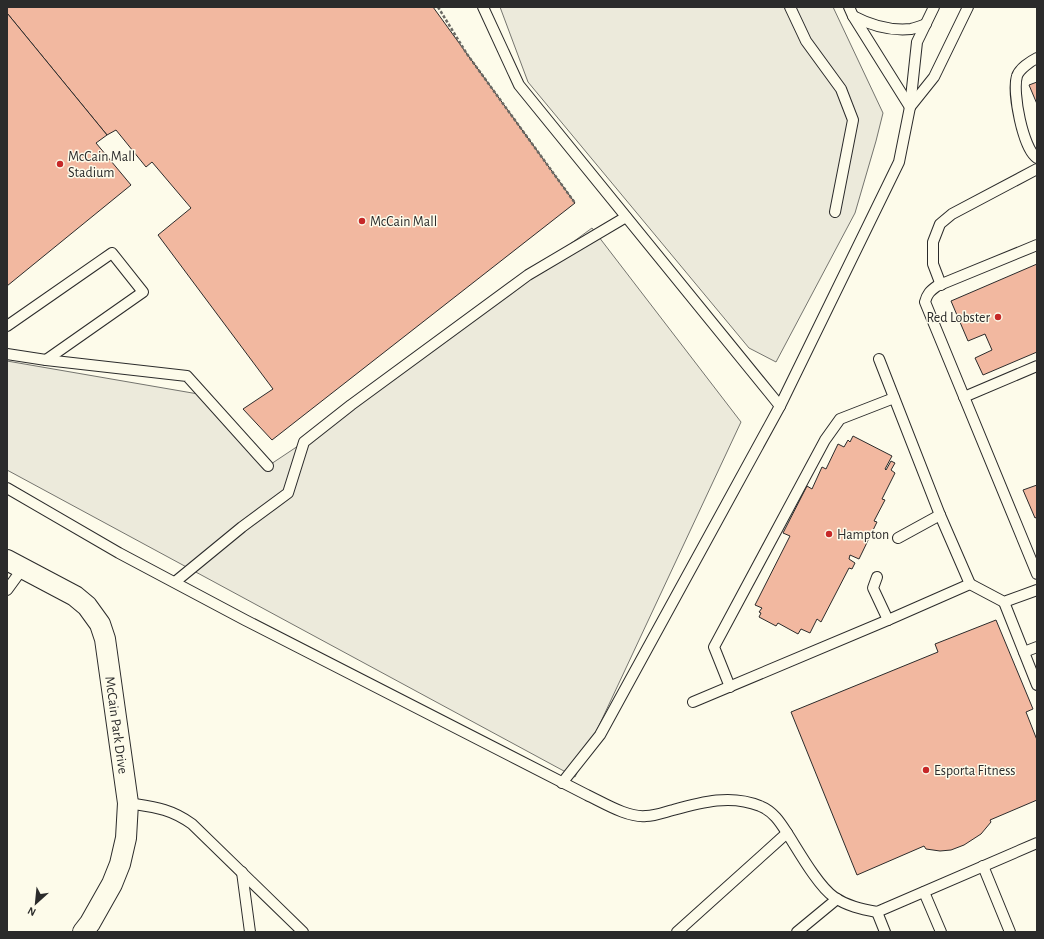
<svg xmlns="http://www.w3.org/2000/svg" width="1044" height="939" font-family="'Alegreya Sans',sans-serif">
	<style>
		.parking { fill: #eceadb; stroke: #74746e }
		.building { fill: #f2b8a0; stroke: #2b2b2b }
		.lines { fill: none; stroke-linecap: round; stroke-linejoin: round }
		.service-casing { stroke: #2b2b2b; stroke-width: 12 }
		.minor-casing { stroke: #2b2b2b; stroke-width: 22 }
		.path { stroke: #6a6964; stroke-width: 2.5; stroke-dasharray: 3 2; stroke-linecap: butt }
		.service { stroke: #fdfbea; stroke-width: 10 }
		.minor { stroke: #fdfbea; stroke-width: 20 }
		.poi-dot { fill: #c62828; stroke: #fdfbea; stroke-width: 1.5 }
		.labels { text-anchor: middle; stroke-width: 3; stroke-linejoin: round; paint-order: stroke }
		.poi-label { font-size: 14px; fill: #2b2b2b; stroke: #fdfbea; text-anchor: start }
		.street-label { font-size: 14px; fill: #2b2b2b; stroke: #fdfbea }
	</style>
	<rect width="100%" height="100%" fill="#fdfbea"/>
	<g class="parking">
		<path d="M500 7H833L883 113 876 141 855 213 776 362 749 348 528 82Z"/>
		<path d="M592 228 741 422 575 777 7 470V361L204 395 268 466 304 442 351 405Z"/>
	</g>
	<g class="building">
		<path d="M7 7H433L575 203 272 440 243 409 273 389 158 235 191 208 152 162 146 167 116 130 107 135 7 13Z"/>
		<path d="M7 13 107 135 96 143 131 185 7 286Z"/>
		<path d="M1037 82V104L1029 85Z"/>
		<path d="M1037 264V352L983 375 975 358 992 350 985 334 968 341 951 301Z"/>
		<path d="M853 436 892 456 885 469 886 470 891 461 895 463 891 470 895 473 882 499 885 500 874 521 877 522 859 559 850 555 849 559 855 563 852 569 849 568 821 622 817 619 810 633 801 629 798 634 778 623 776 626 759 617 761 613 759 612 762 608 755 605 790 536 783 533 807 486 812 489 822 467 826 469 838 444 844 447 848 440 850 442Z"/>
		<path d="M1037 485V517L1035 518 1023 490Z"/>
		<path d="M996 620 1033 709 1026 712 1037 740V800L990 820 991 822 981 834 964 845 951 850 940 851 926 849 924 846 857 875 791 712 938 652 935 644Z"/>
	</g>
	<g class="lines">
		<g class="service-casing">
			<g id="service">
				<path d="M483 7 519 85 780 406 899 162 910 107 917 42 934 7"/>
				<path d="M790 7 806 41 841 89 853 120 835 212"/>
				<path d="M849 7 853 16 910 107"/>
				<path d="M853 16C870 25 891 31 911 29 916 28 921 26 926 24"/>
				<path d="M1037 58C1031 61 1019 69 1017 76 1012 92 1023 149 1037 158"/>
				<path d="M910 107 934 77 968 7"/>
				<path d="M1037 245 937 286C930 291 927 294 925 302L1037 574"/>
				<path d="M941 285 933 264V242L940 224 952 214 1037 169"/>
				<path d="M7 326 112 253 143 292 46 360"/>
				<path d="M7 354 46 360 187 376 268 466"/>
				<path d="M879 359 940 515 970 584"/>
				<path d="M964 397 1037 366"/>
				<path d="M7 488 119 553 245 620 587 795C604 803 628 818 646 816 655 816 665 812 673 810 702 802 731 794 760 806 773 811 780 822 787 833 798 850 818 886 834 897 847 906 861 909 877 912L1037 843"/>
				<path d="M898 538 940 515"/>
				<path d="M877 577 873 588 888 620"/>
				<path d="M175 582 242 527 288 493 304 442 351 405 528 275 626 217"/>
				<path d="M7 590 23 568"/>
				<path d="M1004 602 1037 685"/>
				<path d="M1024 652 1037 647"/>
				<path d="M730 687 714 647 825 440 840 419 894 398"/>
				<path d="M693 702 888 620 970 584 1004 602 1037 590"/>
				<path d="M562 783 600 735 780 406"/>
				<path d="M128 803C153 807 170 808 192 824L303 932"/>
				<path d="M983 866 1010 932"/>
				<path d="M242 872 250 932"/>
				<path d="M924 892 941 932"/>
				<path d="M877 912 885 932"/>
				<path d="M677 932 787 833"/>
				<path d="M797 932 837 899"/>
			</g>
		</g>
		<g class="minor-casing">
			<path id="minor" d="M7 560 75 596 87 606 100 624 105 639 128 803 126 838 120 864 112 884 90 923 83 932"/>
		</g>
		<path class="path" d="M438 7 467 54 575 203"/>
		<use href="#service" class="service"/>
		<use href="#minor" class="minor"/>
	</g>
	<g class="poi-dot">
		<circle cx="60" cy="164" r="4"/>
		<circle cx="362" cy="221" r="4"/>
		<circle cx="998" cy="317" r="4"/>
		<circle cx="829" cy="534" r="4"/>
		<circle cx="926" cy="770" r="4"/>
	</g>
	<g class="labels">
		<g class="poi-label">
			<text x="68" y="161">McCain Mall<tspan x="68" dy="16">Stadium</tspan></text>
			<text x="370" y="226">McCain Mall</text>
			<text x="990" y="322" text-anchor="end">Red Lobster</text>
			<text x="837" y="539">Hampton</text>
			<text x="934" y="775">Esporta Fitness</text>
		</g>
		<g class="street-label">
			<text transform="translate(117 725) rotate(82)" y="5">McCain Park Drive</text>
		</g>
	</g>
	<rect width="1044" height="939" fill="none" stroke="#2b2b2b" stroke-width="16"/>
	<g transform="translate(36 903) rotate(207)" stroke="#fdfbea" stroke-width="3" paint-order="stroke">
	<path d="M0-3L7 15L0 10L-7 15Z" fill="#2b2b2b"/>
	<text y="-6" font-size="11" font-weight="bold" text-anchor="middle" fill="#2b2b2b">N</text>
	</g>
</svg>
